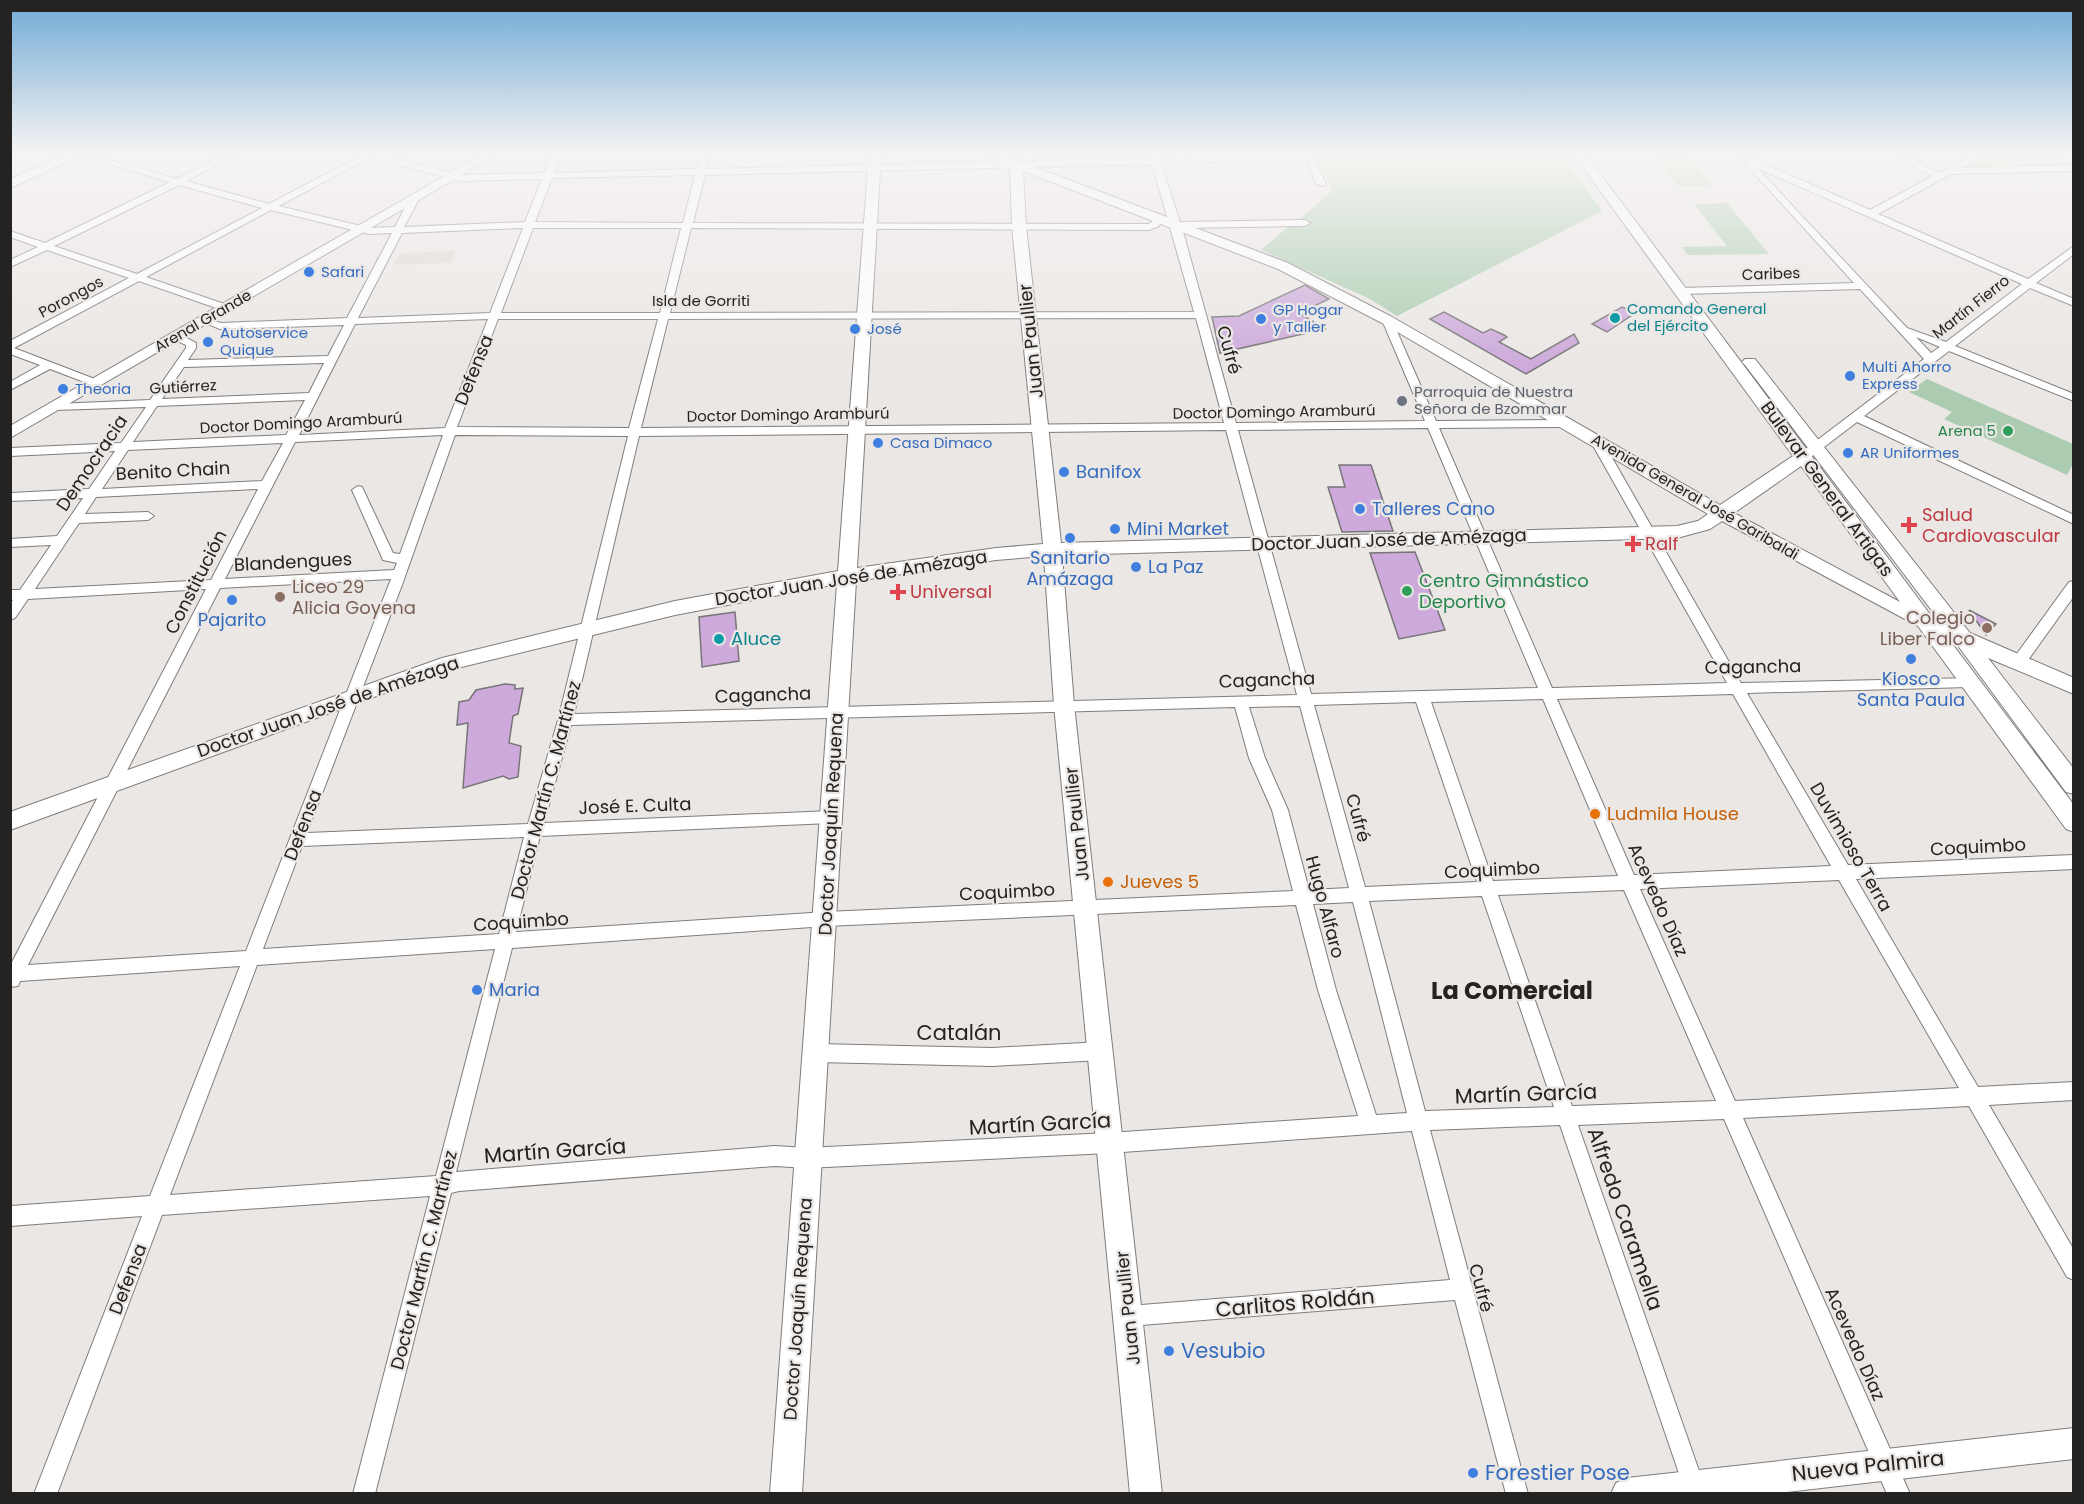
<svg xmlns="http://www.w3.org/2000/svg" width="2084" height="1504" font-family="Poppins,sans-serif">
	<style>
		.built { fill: #e1d8d1 }
		.green { fill: #abccb0 }
		.building { fill: #cdaadb; stroke: #777577; stroke-width: 1.5 }
		.lines { fill: none; stroke-linecap: round; stroke-linejoin: round }
		.street-casing { stroke: #7f7c7b; stroke-width: 2 }
		.secondary-casing { stroke: #7f7c7b; stroke-width: 2 }
		.street { fill: #fff; fill-rule: evenodd }
		.secondary { fill: #fff; fill-rule: evenodd }
		.shop-dot { fill: #3f7fe0; stroke: #eae7e5; stroke-width: 2 }
		.culture-dot { fill: #0f9aa8; stroke: #eae7e5; stroke-width: 2 }
		.worship-dot { fill: #6b7280; stroke: #eae7e5; stroke-width: 2 }
		.leisure-dot { fill: #2e9e5b; stroke: #eae7e5; stroke-width: 2 }
		.health-dot { fill: #e0444e; stroke: #eae7e5; stroke-width: 2 }
		.education-dot { fill: #8d6e63; stroke: #eae7e5; stroke-width: 2 }
		.food-dot { fill: #e8710a; stroke: #eae7e5; stroke-width: 2 }
		.labels { text-anchor: middle; stroke-width: 4.5; stroke-linejoin: round; paint-order: stroke }
		.far-shop-label { font-size: 15px; fill: #366cbe; stroke: #eae7e5; text-anchor: start }
		.far-street-label { font-size: 15px; fill: #242322; stroke: #eae7e5 }
		.far-culture-label { font-size: 15px; fill: #0d838f; stroke: #eae7e5; text-anchor: start }
		.far-worship-label { font-size: 15px; fill: #5b616d; stroke: #eae7e5; text-anchor: start }
		.far-leisure-label { font-size: 15px; fill: #27864d; stroke: #eae7e5; text-anchor: end }
		.street-label { font-size: 18px; fill: #242322; stroke: #eae7e5 }
		.shop-label { font-size: 18px; fill: #366cbe; stroke: #eae7e5; text-anchor: start }
		.health-label { font-size: 18px; fill: #be3a42; stroke: #eae7e5; text-anchor: start }
		.leisure-label { font-size: 18px; fill: #27864d; stroke: #eae7e5; text-anchor: start }
		.education-label { font-size: 18px; fill: #785e54; stroke: #eae7e5; text-anchor: start }
		.culture-label { font-size: 18px; fill: #0d838f; stroke: #eae7e5; text-anchor: start }
		.food-label { font-size: 18px; fill: #c56008; stroke: #eae7e5; text-anchor: start }
		.near-street-label { font-size: 21px; fill: #242322; stroke: #eae7e5 }
		.near-shop-label { font-size: 21px; fill: #366cbe; stroke: #eae7e5; text-anchor: start }
		.district-label { font-size: 24px; font-weight: bold; fill: #242322; stroke: #eae7e5 }
	</style>
	<rect width="100%" height="100%" fill="#eae7e5"/>
	<path class="built" d="M456 251 450 263 394 265 400 253Z"/>
	<g class="green">
		<path d="M1317 155H1562L1602 211 1397 316 1370 299 1261 250 1289 226 1309 225 1306 220 1300 219 1332 191Z"/>
		<path d="M1653 155H1686L1712 185 1678 186Z"/>
		<path d="M1984 155H2060L2065 161V165L1968 167Z"/>
		<path d="M1727 203 1769 254 1688 255 1682 247 1727 246 1694 204Z"/>
		<path d="M1927 379 2073 444V464L2067 475 1944 419 1952 412 1909 392Z"/>
	</g>
	<g class="building">
		<path d="M1305 285 1329 299 1299 313 1325 329 1220 353 1212 317 1239 316Z"/>
		<path d="M1622 307 1635 313 1607 332 1592 324Z"/>
		<path d="M1444 312 1483 333 1491 329 1504 335 1507 337 1499 342 1531 359 1574 334 1579 343 1526 374 1430 319Z"/>
		<path d="M1339 465H1371L1393 531 1342 532 1328 487H1345Z"/>
		<path d="M1415 552 1445 630 1399 639 1370 553Z"/>
		<path d="M1969 610 1996 624 1986 635Z"/>
		<path d="M735 612 739 661 702 667 699 617Z"/>
		<path d="M505 684 515 685V689L523 688 518 714 513 716 509 743 521 746 518 777 509 779 503 776 463 788 468 723 457 725 459 702 469 700 476 690Z"/>
	</g>
	<g class="lines">
		<g class="street-casing">
			<g id="street">
				<path d="M78 155H92L177 179 225 155H236L186 181 269 204 362 155H382L460 175 544 173 552 155H560L554 173 697 169 701 155H709L706 169 1151 158 1150 155H1158L1159 158 1313 155 1326 184 1324 186 1316 184 1307 160 1161 163 1180 222 1305 220 1310 223 1305 226 1182 228 1236 423 1425 421 1382 320 1387 317 1392 320 1436 421 1569 420V426L1565 427 1439 428 1552 688 1727 683 1591 442 1597 438 1603 442 1741 683 1974 678 1976 682 1969 687 1747 693 1848 865 2074 855V869L1856 879 1978 1087 2074 1082V1100L1989 1105 2074 1250V1280L2067 1277 1969 1106 1743 1118 1910 1494H1887L1724 1119 1578 1125 1704 1485 1701 1493 1686 1494 1560 1125 1430 1130 1528 1494H1506L1455 1300 1129 1326 1122 1323 1119 1316 1122 1309 1129 1306 1450 1280 1412 1131 1109 1153 807 1168 775 1166 459 1191 451 1193 375 1494H353L430 1196 162 1215 57 1494H34L142 1216 10 1226V1206L150 1196 240 966 20 981 18 986 10 987V966L206 589 28 599 15 618 10 620V604L13 600H10V590H20L51 545 10 547V539L57 536 83 498 10 501V493L89 489 115 451 10 456V448L121 443 146 407 55 410 49 407 55 404 150 400 186 348V345L173 339V335H181L196 343V348L188 360 328 356 344 325 220 329 200 321 205 318 221 323 347 318 392 233 369 234 271 210 146 277 230 306V310H222L139 281 14 348 100 381V385H92L50 369 10 390V382L40 365 10 354V341L129 278 47 250 10 267V260L38 247 10 237V231L45 243 170 182ZM370 157 460 181 542 179 525 222 404 227 419 199 414 196 409 199 395 227 369 228 279 206ZM1152 164 1194 312 670 313 691 228 1149 230 1159 226 1163 218 1155 216 1152 222 1148 224 693 223 705 175ZM695 175 683 223 535 222 552 178ZM179 185 262 208 137 274 54 246ZM523 228 490 313 358 318 402 233ZM533 228H681L660 313H501ZM1196 318 1224 423 641 428 668 319ZM488 319 445 428 299 435 355 324ZM498 319H658L629 428 457 427ZM324 363 309 393 162 399 184 367ZM305 400 286 435 133 442 157 406ZM1428 428 1538 688 1311 694 1238 430ZM1226 430 1297 695 574 714 639 436ZM443 435 400 554 393 553 362 487 358 486 352 490 383 560 397 563 394 570 225 579 295 442ZM455 435 628 436 558 720 528 824 307 833 402 585ZM283 443 262 481 102 489 128 450ZM258 489 211 580 35 589 79 523 148 520 154 516 148 512 85 514 96 497ZM391 579 246 951 28 965 220 588ZM1733 694 1831 866 1634 875 1557 699ZM1543 699 1618 876 1493 881 1431 702ZM1416 702 1477 882 1365 887 1314 705ZM1300 706 1349 888 1309 890 1288 810 1265 758 1249 707ZM1235 707 1249 758 1272 810 1293 891 826 912 516 932 540 836 831 823 837 822 839 817 837 812 831 811 544 823 571 725ZM524 837 499 934 263 949 302 846ZM1839 880 1959 1088 1735 1101 1640 889ZM1624 890 1716 1101 1572 1106 1498 895ZM1482 896 1554 1107 1425 1111 1369 901ZM1353 902 1407 1113 1376 1115 1336 990 1313 904ZM1296 905 1318 990 1358 1116 1109 1133 807 1148 775 1146 456 1172 512 948 826 926ZM495 949 436 1176 170 1195 257 965Z"/>
				<path d="M1903 155H1912L1923 165 1939 173 1973 155H1983L1962 168 2074 165V171L1951 174 1878 214 2028 279 2074 246V254L2036 283 2074 299V306L2030 288 1955 346 2074 394V401L1949 351 1864 416 2074 515V524L1857 422 1807 460H1799V454L1924 359 1860 289 1681 294 1676 291 1681 288 1854 283 1741 159 1748 157 1870 210 1933 176 1917 169ZM1757 168 2022 284 1946 342 1907 328ZM1916 337 1940 347 1931 353Z"/>
				<path d="M2074 581V596L2023 667H2013L2011 663 2013 659 2069 582Z"/>
				<path d="M1101 1042 1107 1045 1110 1051 1107 1057 1101 1060 992 1066 816 1062 810 1059 807 1053 810 1047 816 1044 992 1048Z"/>
			</g>
		</g>
		<g class="secondary-casing">
			<g id="secondary">
				<path d="M66 155H82L10 188V179Z"/>
				<path d="M481 155H496L10 438V426Z"/>
				<path d="M869 155H881L857 568 996 548 1043 544 1012 226 1010 166 986 155H1003L1288 263 1392 317 1720 505 1793 456 1574 155H1586L1932 617 1939 620 1745 365 1742 362 1745 359H1755L1970 633 2074 678V694L1988 658 2074 769V794L2066 792 1956 643 1950 641 2074 805V832L2066 829 1918 626 1722 521 1710 529 1677 538 1062 555 1074 705 1162 1494H1130L1054 705 1044 556 996 560 856 581 802 1494H770L837 584 675 615 445 671 10 830V812L442 658 675 601 838 571ZM1023 171 1278 269 1382 323 1708 514 1698 521 1677 526 1061 543 1026 226ZM1801 466 1900 602 1734 513Z"/>
				<path d="M2074 1428V1459L1769 1494H1611L1616 1483 1627 1478Z"/>
			</g>
		</g>
		<use href="#street" class="street"/>
		<use href="#secondary" class="secondary"/>
	</g>
	<linearGradient id="sky" x2="0" y2="1"><stop stop-color="#71aad6"/><stop offset="0.42" stop-color="#f6f4f3"/><stop offset="1" stop-color="#f6f4f3" stop-opacity="0"/></linearGradient>
	<rect width="2084" height="365" fill="url(#sky)"/>
	<g class="shop-dot">
		<circle cx="309" cy="272" r="6"/>
		<circle cx="1261" cy="319" r="6"/>
		<circle cx="855" cy="329" r="6"/>
		<circle cx="208" cy="342" r="6"/>
		<circle cx="1850" cy="376" r="6"/>
		<circle cx="63" cy="389" r="6"/>
		<circle cx="878" cy="443" r="6"/>
		<circle cx="1848" cy="453" r="6"/>
		<circle cx="1064" cy="472" r="6"/>
		<circle cx="1360" cy="509" r="6"/>
		<circle cx="1115" cy="529" r="6"/>
		<circle cx="1070" cy="538" r="6"/>
		<circle cx="1136" cy="567" r="6"/>
		<circle cx="232" cy="600" r="6"/>
		<circle cx="1911" cy="659" r="6"/>
		<circle cx="477" cy="990" r="6"/>
		<circle cx="1169" cy="1351" r="6"/>
		<circle cx="1473" cy="1473" r="6"/>
	</g>
	<g class="culture-dot">
		<circle cx="1615" cy="318" r="6"/>
		<circle cx="719" cy="639" r="6"/>
	</g>
	<circle class="worship-dot" cx="1402" cy="401" r="6"/>
	<g class="leisure-dot">
		<circle cx="2008" cy="431" r="6"/>
		<circle cx="1407" cy="591" r="6"/>
	</g>
	<g class="health-dot">
		<path d="M1906 516h6v6h6v6h-6v6h-6v-6h-6v-6h6z"/>
		<path d="M1630 535h6v6h6v6h-6v6h-6v-6h-6v-6h6z"/>
		<path d="M895 583h6v6h6v6h-6v6h-6v-6h-6v-6h6z"/>
	</g>
	<g class="education-dot">
		<circle cx="280" cy="597" r="6"/>
		<circle cx="1987" cy="628" r="6"/>
	</g>
	<g class="food-dot">
		<circle cx="1595" cy="814" r="6"/>
		<circle cx="1108" cy="882" r="6"/>
	</g>
	<g class="labels">
		<g class="far-shop-label">
			<text x="321" y="277">Safari</text>
			<text x="1273" y="315">GP Hogar<tspan x="1273" dy="17">y Taller</tspan></text>
			<text x="867" y="334">José</text>
			<text x="220" y="338">Autoservice<tspan x="220" dy="17">Quique</tspan></text>
			<text x="1862" y="372">Multi Ahorro<tspan x="1862" dy="17">Express</tspan></text>
			<text x="75" y="394">Theoria</text>
			<text x="890" y="448">Casa Dimaco</text>
			<text x="1860" y="458">AR Uniformes</text>
		</g>
		<g class="far-street-label">
			<text transform="translate(1771 274) rotate(-2)" y="5">Caribes</text>
			<text transform="translate(71 297) rotate(-28)" y="5">Porongos</text>
			<text x="701" y="306">Isla de Gorriti</text>
			<text transform="translate(1971 307) rotate(-38)" y="5">Martín Fierro</text>
			<text transform="translate(203 321) rotate(-30)" y="5">Arenal Grande</text>
			<text transform="translate(183 387) rotate(-3)" y="5">Gutiérrez</text>
			<text transform="translate(1274 412) rotate(-1)" y="5">Doctor Domingo Aramburú</text>
			<text transform="translate(788 415) rotate(-1)" y="5">Doctor Domingo Aramburú</text>
			<text transform="translate(301 423) rotate(-3)" y="5">Doctor Domingo Aramburú</text>
			<text transform="translate(1695 497) rotate(30)" y="5">Avenida General José Garibaldi</text>
		</g>
		<g class="far-culture-label">
			<text x="1627" y="314">Comando General<tspan x="1627" dy="17">del Ejército</tspan></text>
		</g>
		<g class="far-worship-label">
			<text x="1414" y="397">Parroquia de Nuestra<tspan x="1414" dy="17">Señora de Bzommar</tspan></text>
		</g>
		<g class="far-leisure-label">
			<text x="1996" y="436">Arena 5</text>
		</g>
		<g class="street-label">
			<text transform="translate(1031 341) rotate(-96)" y="6">Juan Paullier</text>
			<text transform="translate(1229 350) rotate(75)" y="6">Cufré</text>
			<text transform="translate(474 370) rotate(-68)" y="6">Defensa</text>
			<text transform="translate(92 463) rotate(-56)" y="6">Democracia</text>
			<text transform="translate(173 471) rotate(-3)" y="6">Benito Chain</text>
			<text transform="translate(1827 489) rotate(54)" y="6">Bulevar General Artigas</text>
			<text transform="translate(1389 540) rotate(-2)" y="6">Doctor Juan José de Amézaga</text>
			<text transform="translate(293 562) rotate(-3)" y="6">Blandengues</text>
			<text transform="translate(851 578) rotate(-9)" y="6">Doctor Juan José de Amézaga</text>
			<text transform="translate(196 582) rotate(-63)" y="6">Constitución</text>
			<text transform="translate(1753 667) rotate(-1)" y="6">Cagancha</text>
			<text transform="translate(1267 680) rotate(-2)" y="6">Cagancha</text>
			<text transform="translate(763 695) rotate(-2)" y="6">Cagancha</text>
			<text transform="translate(328 707) rotate(-19)" y="6">Doctor Juan José de Amézaga</text>
			<text transform="translate(546 790) rotate(-75)" y="6">Doctor Martín C. Martínez</text>
			<text transform="translate(635 806) rotate(-2)" y="6">José E. Culta</text>
			<text transform="translate(1358 818) rotate(75)" y="6">Cufré</text>
			<text transform="translate(831 824) rotate(-87)" y="6">Doctor Joaquín Requena</text>
			<text transform="translate(1077 824) rotate(-96)" y="6">Juan Paullier</text>
			<text transform="translate(303 825) rotate(-69)" y="6">Defensa</text>
			<text transform="translate(1851 847) rotate(60)" y="6">Duvimioso Terra</text>
			<text transform="translate(1978 847) rotate(-3)" y="6">Coquimbo</text>
			<text transform="translate(1492 870) rotate(-3)" y="6">Coquimbo</text>
			<text transform="translate(1007 892) rotate(-3)" y="6">Coquimbo</text>
			<text transform="translate(1658 900) rotate(66)" y="6">Acevedo Díaz</text>
			<text transform="translate(1325 907) rotate(75)" y="6">Hugo Alfaro</text>
			<text transform="translate(521 922) rotate(-4)" y="6">Coquimbo</text>
			<text transform="translate(424 1260) rotate(-76)" y="6">Doctor Martín C. Martínez</text>
			<text transform="translate(128 1279) rotate(-69)" y="6">Defensa</text>
			<text transform="translate(1481 1288) rotate(75)" y="6">Cufré</text>
			<text transform="translate(1128 1308) rotate(-96)" y="6">Juan Paullier</text>
			<text transform="translate(798 1309) rotate(-86)" y="6">Doctor Joaquín Requena</text>
			<text transform="translate(1855 1344) rotate(66)" y="6">Acevedo Díaz</text>
		</g>
		<g class="shop-label">
			<text x="1076" y="478">Banifox</text>
			<text x="1372" y="515">Talleres Cano</text>
			<text x="1127" y="535">Mini Market</text>
			<text x="1070" y="564" text-anchor="middle">Sanitario<tspan x="1070" dy="21">Amázaga</tspan></text>
			<text x="1148" y="573">La Paz</text>
			<text x="232" y="626" text-anchor="middle">Pajarito</text>
			<text x="1911" y="685" text-anchor="middle">Kiosco<tspan x="1911" dy="21">Santa Paula</tspan></text>
			<text x="489" y="996">Maria</text>
		</g>
		<g class="health-label">
			<text x="1922" y="521">Salud<tspan x="1922" dy="21">Cardiovascular</tspan></text>
			<text x="1645" y="550">Ralf</text>
			<text x="910" y="598">Universal</text>
		</g>
		<g class="leisure-label">
			<text x="1419" y="587">Centro Gimnástico<tspan x="1419" dy="21">Deportivo</tspan></text>
		</g>
		<g class="education-label">
			<text x="292" y="593">Liceo 29<tspan x="292" dy="21">Alicia Goyena</tspan></text>
			<text x="1975" y="624" text-anchor="end">Colegio<tspan x="1975" dy="21">Liber Falco</tspan></text>
		</g>
		<g class="culture-label">
			<text x="731" y="645">Aluce</text>
		</g>
		<g class="food-label">
			<text x="1607" y="820">Ludmila House</text>
			<text x="1120" y="888">Jueves 5</text>
		</g>
		<g class="near-street-label">
			<text x="959" y="1040">Catalán</text>
			<text transform="translate(1526 1094) rotate(-2)" y="7">Martín García</text>
			<text transform="translate(1040 1124) rotate(-3)" y="7">Martín García</text>
			<text transform="translate(555 1151) rotate(-4)" y="7">Martín García</text>
			<text transform="translate(1625 1219) rotate(71)" y="7">Alfredo Caramella</text>
			<text transform="translate(1295 1303) rotate(-5)" y="7">Carlitos Roldán</text>
			<text transform="translate(1868 1466) rotate(-6)" y="7">Nueva Palmira</text>
		</g>
		<g class="near-shop-label">
			<text x="1181" y="1358">Vesubio</text>
			<text x="1485" y="1480">Forestier Pose</text>
		</g>
		<g class="district-label">
			<text x="1512" y="999">La Comercial</text>
		</g>
	</g>
	<rect width="2084" height="1504" fill="none" stroke="#242322" stroke-width="24"/>
</svg>
